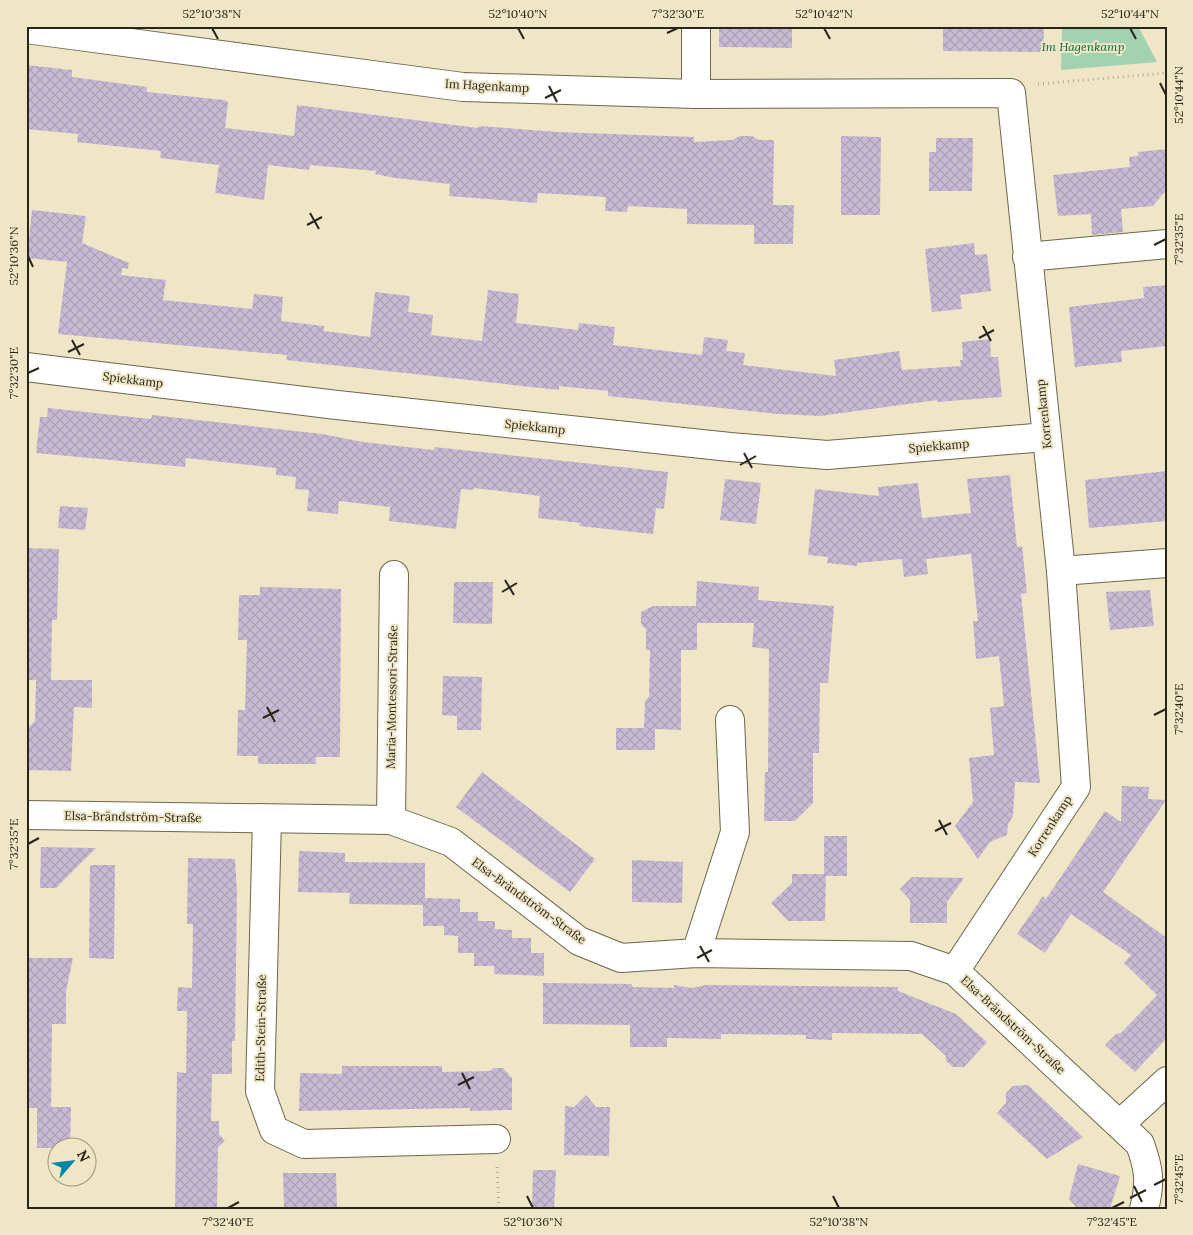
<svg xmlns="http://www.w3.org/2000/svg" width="1193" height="1235" font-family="Lora,serif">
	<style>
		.green { fill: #a2d2b0 }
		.building { fill: url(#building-cross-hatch) }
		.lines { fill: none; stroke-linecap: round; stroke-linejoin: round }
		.minor-casing { stroke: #6d664b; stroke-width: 30 }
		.path { stroke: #b1ab91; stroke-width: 3; stroke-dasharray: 1 4; stroke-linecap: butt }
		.minor { stroke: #fff; stroke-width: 28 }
		.ticks { fill: none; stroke: #282519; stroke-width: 2 }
		.labels { text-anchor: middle; stroke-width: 4; stroke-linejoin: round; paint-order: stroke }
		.park-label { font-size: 12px; font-style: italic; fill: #016938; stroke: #eee6c7 }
		.street-label { font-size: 12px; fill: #282519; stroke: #eee6c7 }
		.neatline { fill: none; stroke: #282519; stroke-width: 2 }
		.ticks-label { font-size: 12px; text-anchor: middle; fill: #282519 }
	</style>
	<defs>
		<pattern id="building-cross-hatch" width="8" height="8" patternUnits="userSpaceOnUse" patternTransform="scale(1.25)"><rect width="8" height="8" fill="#c8bad5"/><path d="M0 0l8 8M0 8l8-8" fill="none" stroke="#aca0b6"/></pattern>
	</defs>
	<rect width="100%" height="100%" fill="#eee6c7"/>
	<path class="green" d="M1062 26H1138L1157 62 1061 70Z"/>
	<g class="building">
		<path d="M719 26H792V48L719 47Z"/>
		<path d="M943 26H1044L1043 52 943 51Z"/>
		<path d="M26 65 72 70V77L147 87V92L224 100 228 102 225 128 294 136 297 105 478 128 479 126 558 132 694 137V142L732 140 740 136H752L759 140H774L773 205H794L793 244H754V225L687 224V209L628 206 627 212 605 211 606 197 538 193 537 203 449 196 450 184 395 178 375 174 376 171 310 165 309 170 268 165 264 200 215 193 219 165 160 158 161 151 77 142 78 134 26 129Z"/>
		<path d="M841 136 881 137 880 215H841Z"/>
		<path d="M936 138H973L972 191H929V152H936Z"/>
		<path d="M1167 149V189L1153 206 1121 209 1123 232 1092 235 1091 214 1058 216 1053 175 1130 167 1129 157 1138 156V152Z"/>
		<path d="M32 210 86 216 82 243 129 263 128 269 122 268 121 275 166 280 163 300 252 309 254 294 283 297 281 321 324 326V331L370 337 375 292 410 296 408 312 433 315 431 335 482 341 488 290 519 294 516 323 578 330 579 323 615 327 613 345 702 355 704 337 728 340 726 351 745 353 743 365 836 376 834 360 899 351 902 370 961 366 960 360H963L962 342 990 339 991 357H998L1002 397 937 402V400L820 416 778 414 608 396V391L559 386V390L286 360 287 355 58 334 67 262 27 258Z"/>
		<path d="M974 243 975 255 987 254 991 291 960 295 962 309 932 312 925 249Z"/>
		<path d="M1167 285V327H1165L1166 346 1121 351 1122 362 1075 367 1069 307 1144 298 1143 287Z"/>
		<path d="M48 408 151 419 152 415 322 434 363 442 434 450V447L668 472 664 509 656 508 653 534 579 526 580 523 538 518 540 496 474 488 473 490 461 489 456 529 389 521 390 507 339 501 338 514 307 511 309 490 295 489 296 477 276 475V468L186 458 185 467 36 453 40 417H47Z"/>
		<path d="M1167 471V521L1089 528 1085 480Z"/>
		<path d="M1010 475 1017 547 1022 546 1027 593 1021 594 1040 783 1015 782 1013 816 1008 824 1007 835 990 842 978 859 955 826 973 802 969 758 994 755 990 708 1004 706 999 656 976 659 973 621H978L971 554 926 559 928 574 904 577 902 559 857 563V566L827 563 828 557 808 555 815 489 879 496 878 487 918 483 922 518 971 513 967 479Z"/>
		<path d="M725 479 761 483 756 524 720 520Z"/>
		<path d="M60 506 88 508 85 530 58 528Z"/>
		<path d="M26 548 59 549 57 620H52L51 680H92V708L74 707 71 771 26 770V730L35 721 36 680H26Z"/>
		<path d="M697 581 759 587 758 600 834 606 828 683H820L819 753H813V803L795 821H764L765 772H768L769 649 752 647 754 623H697V650H681V730L655 729V750H616V728H644L645 701 649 697 650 650H646V629L641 624V612L653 606H696Z"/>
		<path d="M454 582H493L492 624 453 623Z"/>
		<path d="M260 587 341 589 340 757H316V764H258V756H237L238 710H245L247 640H238L239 595H260Z"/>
		<path d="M1150 590 1154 626 1110 630 1106 592Z"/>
		<path d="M443 676 482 677 481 730H457V716L442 715Z"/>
		<path d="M482 772 595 859 570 892 456 807Z"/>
		<path d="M1122 786 1149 787 1148 799 1166 800 1103 892 1167 938V1038L1135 1072 1105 1045 1116 1034 1121 1033 1157 995 1124 963 1131 955 1071 914 1045 953 1017 934 1043 896 1046 899 1105 811 1121 822Z"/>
		<path d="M824 836H847V876H826L825 921H788L771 903 792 883V874H824Z"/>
		<path d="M41 847 96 848 56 888H40Z"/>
		<path d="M299 851 345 853V862L425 863V898L460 899V912H478V921H495V929L512 930V938H531V953H544V976L494 974V966H474V953H458V936L444 935V926H423V905L349 904 350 893 298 892Z"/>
		<path d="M188 858 235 859 237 892 235 1041H232V1074H212L211 1121H219V1134L225 1141 218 1147 217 1209 175 1207 177 1072 186 1073 187 1011H177L178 987 192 988 193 924H187Z"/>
		<path d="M632 860 683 862 682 903 632 902Z"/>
		<path d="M90 865H115L114 959 89 958Z"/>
		<path d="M912 877 964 878 947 902V923H910V900L900 889Z"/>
		<path d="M26 958H73L66 991V1024H52L51 1107H71L70 1148H37V1108H26Z"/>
		<path d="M543 983 632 984V987L674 988V985L691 988 706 985 898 987V991L956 1014 987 1042 964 1067H953L946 1061V1056L922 1034 832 1033V1040L806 1039V1035L721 1034V1039L667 1038V1047H630V1025L543 1024Z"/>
		<path d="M342 1066H442V1072L490 1071 493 1068H503L512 1078V1110L470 1111V1108L299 1111 300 1073 342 1074Z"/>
		<path d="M1028 1085 1083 1137 1047 1159 997 1113 1006 1103V1093L1013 1086Z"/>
		<path d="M586 1095 596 1107H610L609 1156 564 1155 565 1106 574 1107Z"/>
		<path d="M1078 1164 1120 1176 1110 1209H1078L1069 1199Z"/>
		<path d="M533 1170H556L554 1209H532Z"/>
		<path d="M283 1173H336L337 1209H284Z"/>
	</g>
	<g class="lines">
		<g class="minor-casing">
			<g id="minor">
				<path d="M26 29 463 87 696 94 1011 93 1061 571 1076 787 955 971"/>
				<path d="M696 94V26"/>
				<path d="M1027 257 1167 244"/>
				<path d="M26 367 337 405 730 447 827 455 1046 437"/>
				<path d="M1061 571 1167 563"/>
				<path d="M26 815 391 820 451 842 579 941 621 958 696 953 911 956 955 971 1140 1144C1149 1169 1151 1182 1144 1209"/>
				<path d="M267 819 260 1091 274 1130 304 1144 496 1139"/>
				<path d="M391 820 394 575"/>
				<path d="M696 953 735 832 730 720"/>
				<path d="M1120 1124 1167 1081"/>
			</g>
		</g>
		<g class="path">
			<path d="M1038 84 1167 73"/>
			<path d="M497 1167 499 1209"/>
		</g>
		<use href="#minor" class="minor"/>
	</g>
	<path class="ticks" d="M212 28 218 39M518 28 524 39M824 28 830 39M1130 28 1136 39M667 33 678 28M1160 83 1166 95M549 86 557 102M545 98 561 90M310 213 319 229M307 225 322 217M1154 245 1166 239M28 256 33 267M983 326 991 341M979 338 994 330M72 340 80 355M68 352 84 344M28 373 39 368M744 453 752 468M740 465 756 456M505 580 514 595M502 592 517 583M267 707 275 722M1154 715 1166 709M263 718 279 710M939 820 947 835M935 831 951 823M28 844 39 838M700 946 709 962M697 958 712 950M462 1073 470 1089M458 1085 474 1077M1154 1185 1166 1179M1134 1186 1142 1202M527 1196 533 1208M833 1196 839 1208M1130 1198 1146 1190M228 1208 239 1202M1112 1208 1124 1202"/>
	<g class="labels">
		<g class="park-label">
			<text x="1083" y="51">Im Hagenkamp</text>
		</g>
		<g class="street-label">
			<text transform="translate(487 86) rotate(3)" y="4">Im Hagenkamp</text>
			<text transform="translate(133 380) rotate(7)" y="4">Spiekkamp</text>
			<text transform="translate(1044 414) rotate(-96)" y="4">Korrenkamp</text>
			<text transform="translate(535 427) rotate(6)" y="4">Spiekkamp</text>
			<text transform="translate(939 446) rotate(-5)" y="4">Spiekkamp</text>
			<text transform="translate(392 697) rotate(-89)" y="4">Maria-Montessori-Straße</text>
			<text transform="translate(133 817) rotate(1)" y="4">Elsa-Brändström-Straße</text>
			<text transform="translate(1050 826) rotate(-57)" y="4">Korrenkamp</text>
			<text transform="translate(529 901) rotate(36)" y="4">Elsa-Brändström-Straße</text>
			<text transform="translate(1013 1025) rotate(43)" y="4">Elsa-Brändström-Straße</text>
			<text transform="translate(261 1028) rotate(-89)" y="4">Edith-Stein-Straße</text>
		</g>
	</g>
	<rect width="1193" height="1235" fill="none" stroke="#eee6c7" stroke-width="55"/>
	<g transform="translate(72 1162) rotate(62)"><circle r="24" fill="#eee6c7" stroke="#9f9981"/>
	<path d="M0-4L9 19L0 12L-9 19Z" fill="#0087a8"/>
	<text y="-8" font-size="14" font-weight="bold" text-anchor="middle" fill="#282519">N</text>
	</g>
	<rect x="28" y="28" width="1138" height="1180" class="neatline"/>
	<g class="ticks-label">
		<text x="212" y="18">52°10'38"N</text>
		<text x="518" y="18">52°10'40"N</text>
		<text x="678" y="18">7°32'30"E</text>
		<text x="824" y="18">52°10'42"N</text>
		<text x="1130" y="18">52°10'44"N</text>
		<text transform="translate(1179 95) rotate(-90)" y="4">52°10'44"N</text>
		<text transform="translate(1179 239) rotate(-90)" y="4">7°32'35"E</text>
		<text transform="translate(14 256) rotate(-90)" y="4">52°10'36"N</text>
		<text transform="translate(14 373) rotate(-90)" y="4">7°32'30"E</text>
		<text transform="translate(1179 709) rotate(-90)" y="4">7°32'40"E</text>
		<text transform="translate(14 844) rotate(-90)" y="4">7°32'35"E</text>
		<text transform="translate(1179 1179) rotate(-90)" y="4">7°32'45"E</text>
		<text x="228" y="1226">7°32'40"E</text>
		<text x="533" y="1226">52°10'36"N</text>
		<text x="839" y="1226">52°10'38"N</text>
		<text x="1112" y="1226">7°32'45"E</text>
	</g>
</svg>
